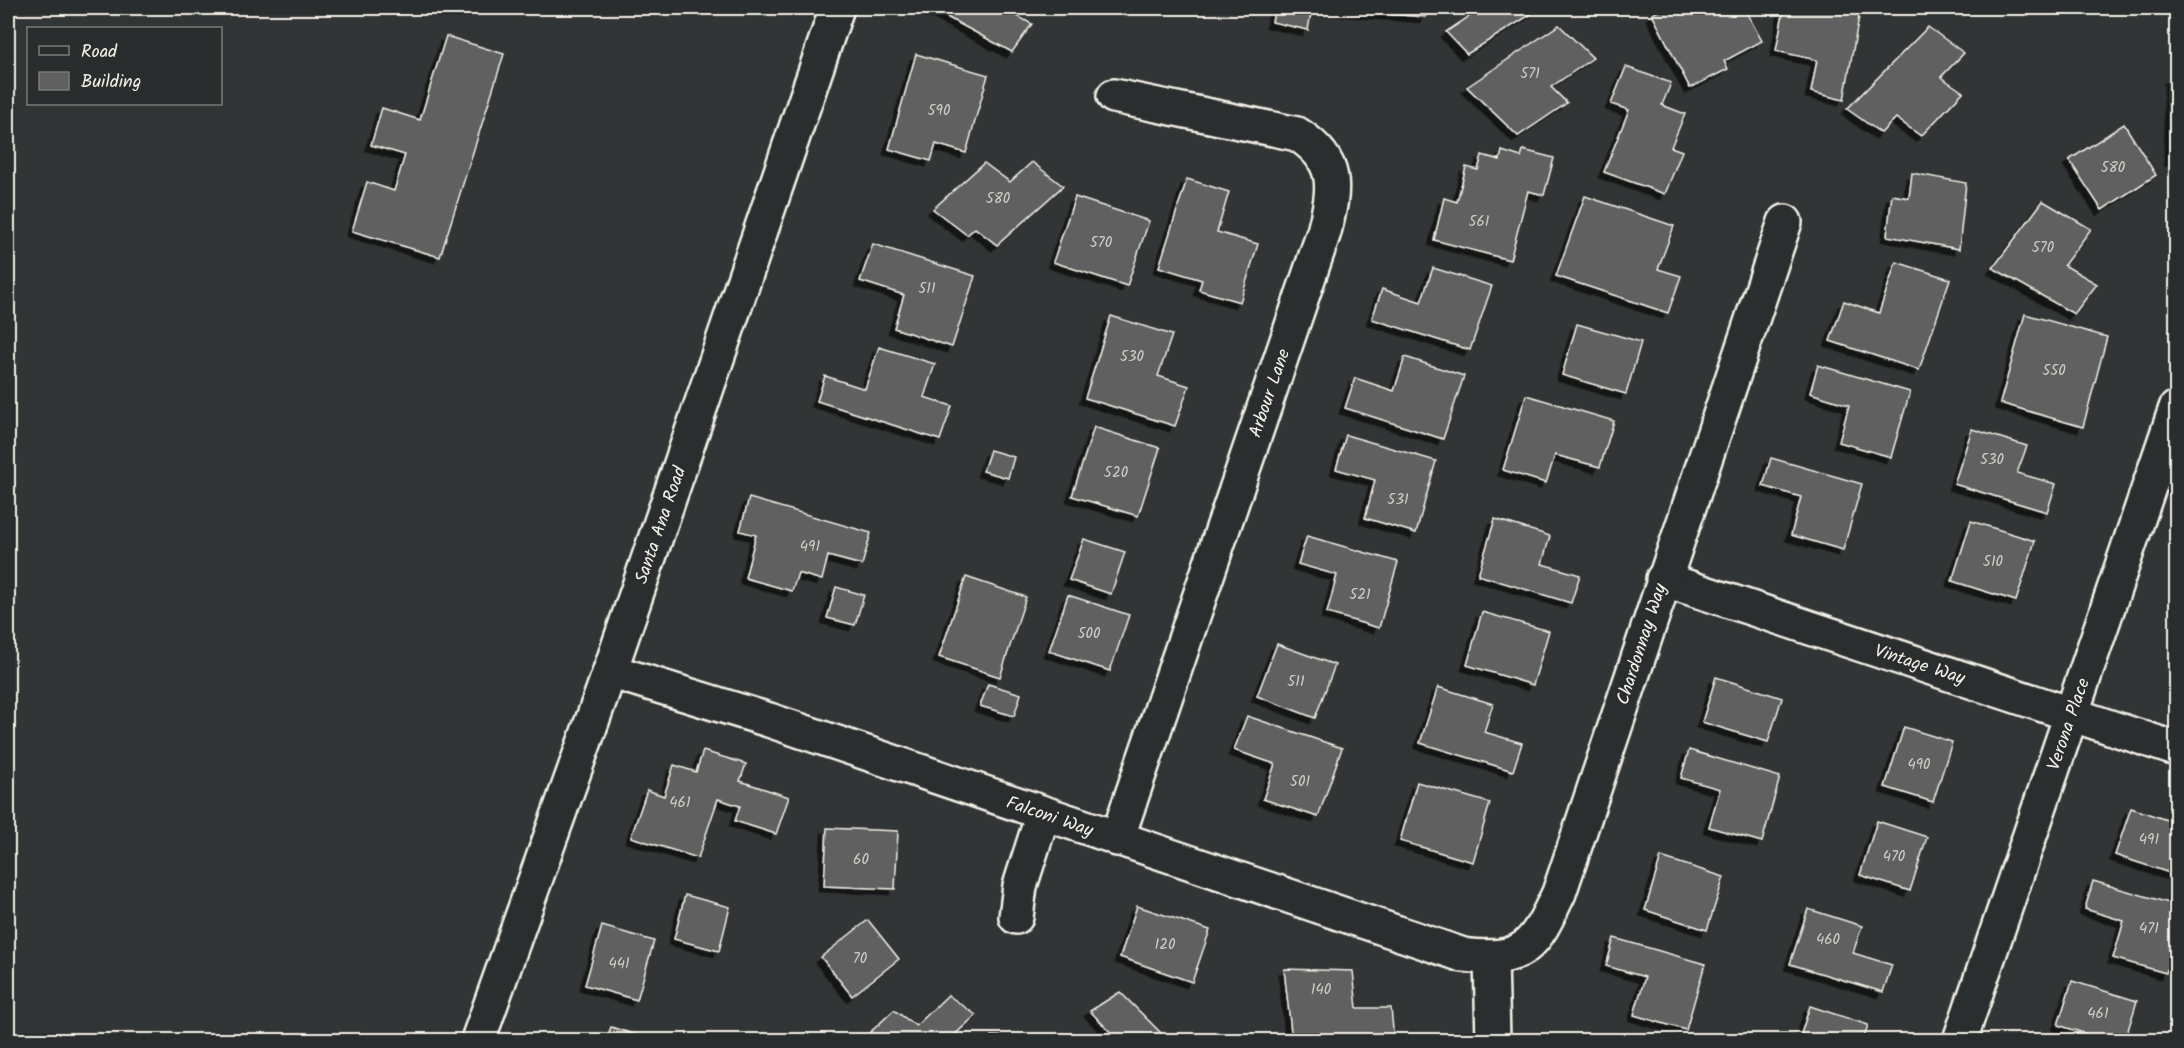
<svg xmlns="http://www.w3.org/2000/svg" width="2184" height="1048" font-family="Kalam,sans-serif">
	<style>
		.building { fill: #5f605f; stroke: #f4f1e8; stroke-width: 1.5; filter: url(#shadow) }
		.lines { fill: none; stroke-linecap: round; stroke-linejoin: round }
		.minor-casing { stroke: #f4f1e8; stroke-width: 38 }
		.minor { stroke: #2a2d2e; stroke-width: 33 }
		.labels { text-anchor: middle; stroke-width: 4.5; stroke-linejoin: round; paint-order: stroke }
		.number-label { font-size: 15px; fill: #cfcdc6 }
		.street-label { font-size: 18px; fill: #f4f1e8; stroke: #2a2d2e }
	</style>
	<defs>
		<filter id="shadow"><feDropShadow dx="-5.5" dy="5.5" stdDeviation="0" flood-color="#0009"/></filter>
	</defs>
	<rect width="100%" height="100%" fill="#323535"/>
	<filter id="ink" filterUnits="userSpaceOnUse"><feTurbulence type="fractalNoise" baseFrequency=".0167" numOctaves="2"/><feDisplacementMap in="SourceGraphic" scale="12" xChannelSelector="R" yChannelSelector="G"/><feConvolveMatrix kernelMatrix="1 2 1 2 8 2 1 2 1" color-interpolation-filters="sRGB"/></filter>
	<g filter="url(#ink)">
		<g class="building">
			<path d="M930 8H1002L1032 24 1012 52Z"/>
			<path d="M1275 8H1312L1308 30 1272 22Z"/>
			<path d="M1337 8H1427L1426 17 1337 10Z"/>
			<path d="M1482 8H1541L1467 54 1446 32Z"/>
			<path d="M1665 8H1714L1716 11 1722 8H1744L1762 41 1724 61 1728 69 1690 88 1652 14Z"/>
			<path d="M1784 8H1844L1860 11 1844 100 1811 92 1817 60 1776 51Z"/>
			<path d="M1559 25 1593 58 1551 87 1567 103 1518 136 1467 87Z"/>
			<path d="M1928 27 1964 53 1941 77 1963 92 1921 136 1896 118 1881 133 1847 109Z"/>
			<path d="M446 36 504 54 440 257 352 231 367 182 394 191 405 155 371 145 382 108 420 120Z"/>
			<path d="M916 54 988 75 966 153 936 144 931 161 889 149Z"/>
			<path d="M1626 67 1671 83 1662 105 1685 114 1671 147 1682 151 1665 194 1604 172 1629 110 1611 104Z"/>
			<rect x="2170" y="78" width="6" height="82"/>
			<path d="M2124 124 2156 175 2102 210 2069 160Z"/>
			<path d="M1523 150 1554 158 1544 195 1528 191 1510 260 1434 240 1444 198 1457 202 1466 167 1478 170 1482 155 1500 160 1502 151 1521 157Z"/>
			<path d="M1032 162 1063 186 997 245 975 228 967 235 933 209 984 163 1010 182Z"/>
			<path d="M1912 173 1966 183 1959 249 1887 236 1892 195 1909 198Z"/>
			<path d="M1187 179 1229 192 1217 232 1258 244 1240 302 1199 290 1202 280 1159 267Z"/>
			<path d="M1585 196 1674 226 1658 269 1681 276 1668 313 1556 276Z"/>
			<path d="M1075 197 1149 221 1127 286 1053 262Z"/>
			<path d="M2043 201 2091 229 2064 265 2097 284 2074 314 1993 268Z"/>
			<path d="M873 244 975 276 952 347 894 328 904 295 860 281Z"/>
			<path d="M1896 262 1950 279 1919 370 1830 341 1844 301 1879 313Z"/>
			<path d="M1433 268 1492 286 1470 350 1372 319 1382 289 1421 302Z"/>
			<path d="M2025 314 2107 337 2083 427 2000 403Z"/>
			<path d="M1111 316 1172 335 1158 376 1189 386 1175 426 1085 398Z"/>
			<path d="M1577 324 1641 342 1626 394 1562 375Z"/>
			<path d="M879 347 935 364 924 397 952 406 940 440 817 401 825 376 865 389Z"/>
			<path d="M1405 357 1464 376 1443 439 1345 408 1355 378 1394 391Z"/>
			<path d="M1818 365 1910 392 1891 457 1839 442 1849 405 1810 393Z"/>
			<path d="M1526 395 1614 421 1600 467 1555 455 1546 483 1503 470Z"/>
			<path d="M1094 427 1160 448 1138 516 1072 496Z"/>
			<path d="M1972 429 2027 446 2017 473 2056 484 2047 512 1954 484Z"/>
			<path d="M1346 435 1436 461 1416 533 1365 518 1375 480 1336 469Z"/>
			<path d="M990 450 1014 457 1008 478 983 471Z"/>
			<path d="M1771 458 1862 484 1843 550 1791 535 1801 497 1763 486Z"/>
			<path d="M749 498 871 533 862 565 828 556 822 580 798 573 792 591 745 578 756 535 740 531Z"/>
			<path d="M1495 519 1550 536 1542 564 1580 575 1571 603 1478 575Z"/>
			<path d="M1971 521 2035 541 2016 601 1952 581Z"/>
			<path d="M1307 536 1398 562 1379 628 1327 613 1337 575 1298 564Z"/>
			<path d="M1084 539 1125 552 1111 594 1069 580Z"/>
			<path d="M966 577 1026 597 1000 677 939 657Z"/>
			<path d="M836 587 864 595 855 625 827 618Z"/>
			<path d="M1068 595 1129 615 1110 671 1049 651Z"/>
			<path d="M1482 612 1549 631 1533 685 1467 665Z"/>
			<path d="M1277 644 1335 665 1315 718 1257 696Z"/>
			<path d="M1716 677 1782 698 1768 742 1702 722Z"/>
			<path d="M988 684 1021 694 1014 716 980 706Z"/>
			<path d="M1438 687 1493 704 1484 732 1522 743 1513 771 1420 743Z"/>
			<path d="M1247 716 1342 748 1318 817 1263 799 1275 764 1234 750Z"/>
			<path d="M1904 727 1952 742 1933 802 1885 787Z"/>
			<path d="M1689 750 1780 777 1762 842 1709 827 1720 789 1681 778Z"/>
			<path d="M703 751 746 764 740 781 789 797 776 834 735 821 740 806 718 799 698 858 631 837 647 790 664 796 674 765 696 772Z"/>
			<path d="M1417 782 1490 803 1473 862 1400 841Z"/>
			<path d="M2131 808 2176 823V862L2173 874 2115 855Z"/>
			<path d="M1877 821 1927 837 1910 891 1860 875Z"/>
			<path d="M827 828 898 831 895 889 824 886Z"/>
			<path d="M1661 857 1724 877 1707 930 1645 910Z"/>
			<path d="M2093 881 2176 905V935L2166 973 2113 958 2124 921 2085 909Z"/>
			<path d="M685 895 730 907 719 951 674 939Z"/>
			<path d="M1137 906 1210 930 1192 982 1120 957Z"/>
			<path d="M1808 909 1862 926 1853 953 1892 965 1883 992 1790 964Z"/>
			<path d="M868 920 899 959 852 996 821 957Z"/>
			<path d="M602 926 654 941 637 1000 585 985Z"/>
			<path d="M1614 938 1705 964 1686 1030 1634 1015 1645 977 1606 966Z"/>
			<path d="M1284 969 1353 971 1357 1008H1391L1394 1040H1292Z"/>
			<path d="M2072 981 2137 1001 2125 1040H2106L2058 1025Z"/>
			<path d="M1120 992 1168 1040H1118L1090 1011Z"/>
			<path d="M948 995 976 1015 949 1040H862L894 1010 916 1026Z"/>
			<path d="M1810 1006 1868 1025 1863 1040H1799Z"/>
			<path d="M611 1027 652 1040H606Z"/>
			<path d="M991 1036 1046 1038 1045 1040H991Z"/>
		</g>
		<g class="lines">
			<g class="minor-casing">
				<g id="minor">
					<path d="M1114 96 1297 134C1340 161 1335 188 1324 232L1117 839"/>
					<path d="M1663 579 2176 749"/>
					<path d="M610 671 769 720 1463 955C1525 963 1534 946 1559 893L1785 222"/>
					<path d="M1016 917 1020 886 1043 814"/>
					<path d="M1491 959 1493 1040"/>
					<path d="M478 1040 610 671 837 8"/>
					<path d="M1960 1040 2176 408"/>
				</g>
			</g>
			<use href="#minor" class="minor"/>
		</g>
	</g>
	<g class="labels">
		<g class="number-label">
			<text x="1530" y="78">571</text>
			<text x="939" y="115">590</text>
			<text x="2113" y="172">580</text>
			<text x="998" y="203">580</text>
			<text x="1479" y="226">561</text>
			<text x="1101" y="247">570</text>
			<text x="2043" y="252">570</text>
			<text x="927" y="293">511</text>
			<text x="1132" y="361">530</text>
			<text x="2054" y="375">550</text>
			<text x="1992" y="464">530</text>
			<text x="1116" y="477">520</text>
			<text x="1398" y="504">531</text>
			<text x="810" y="551">491</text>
			<text x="1993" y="566">510</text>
			<text x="1360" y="599">521</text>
			<text x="1089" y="638">500</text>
			<text x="1296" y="686">511</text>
			<text x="1919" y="769">490</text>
			<text x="1300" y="786">501</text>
			<text x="680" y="807">461</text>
			<text x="2149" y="844">491</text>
			<text x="1894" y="861">470</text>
			<text x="861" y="864">60</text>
			<text x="2149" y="933">471</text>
			<text x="1828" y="944">460</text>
			<text x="1165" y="949">120</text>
			<text x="860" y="963">70</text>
			<text x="619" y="968">441</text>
			<text x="1321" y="994">140</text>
			<text x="2098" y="1018">461</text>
		</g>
		<g class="street-label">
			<text transform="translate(1269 393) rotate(-71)" y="6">Arbour Lane</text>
			<text transform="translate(660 525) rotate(-71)" y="6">Santa Ana Road</text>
			<text transform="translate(1641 644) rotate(-72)" y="6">Chardonnay Way</text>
			<text transform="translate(1920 664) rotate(18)" y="6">Vintage Way</text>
			<text transform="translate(2068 724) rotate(-71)" y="6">Verona Place</text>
			<text transform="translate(1050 816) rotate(19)" y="6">Falconi Way</text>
		</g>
	</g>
	<rect width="2184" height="1048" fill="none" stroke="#2a2d2e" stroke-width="30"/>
	<rect x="15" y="15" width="2154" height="1018" fill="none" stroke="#f4f1e8" stroke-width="2" filter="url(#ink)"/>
	<rect x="27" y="27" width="195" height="78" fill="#2a2d2e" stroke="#7b7b78" stroke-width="1.5"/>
	<rect x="39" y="46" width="30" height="9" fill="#2a2d2e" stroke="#7b7b78" stroke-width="1.5"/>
	<text x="81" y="57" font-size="18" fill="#f4f1e8">Road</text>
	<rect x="39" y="72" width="30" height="18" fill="#5f605f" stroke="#7b7b78" stroke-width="1.5"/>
	<text x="81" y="87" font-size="18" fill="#f4f1e8">Building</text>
</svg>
